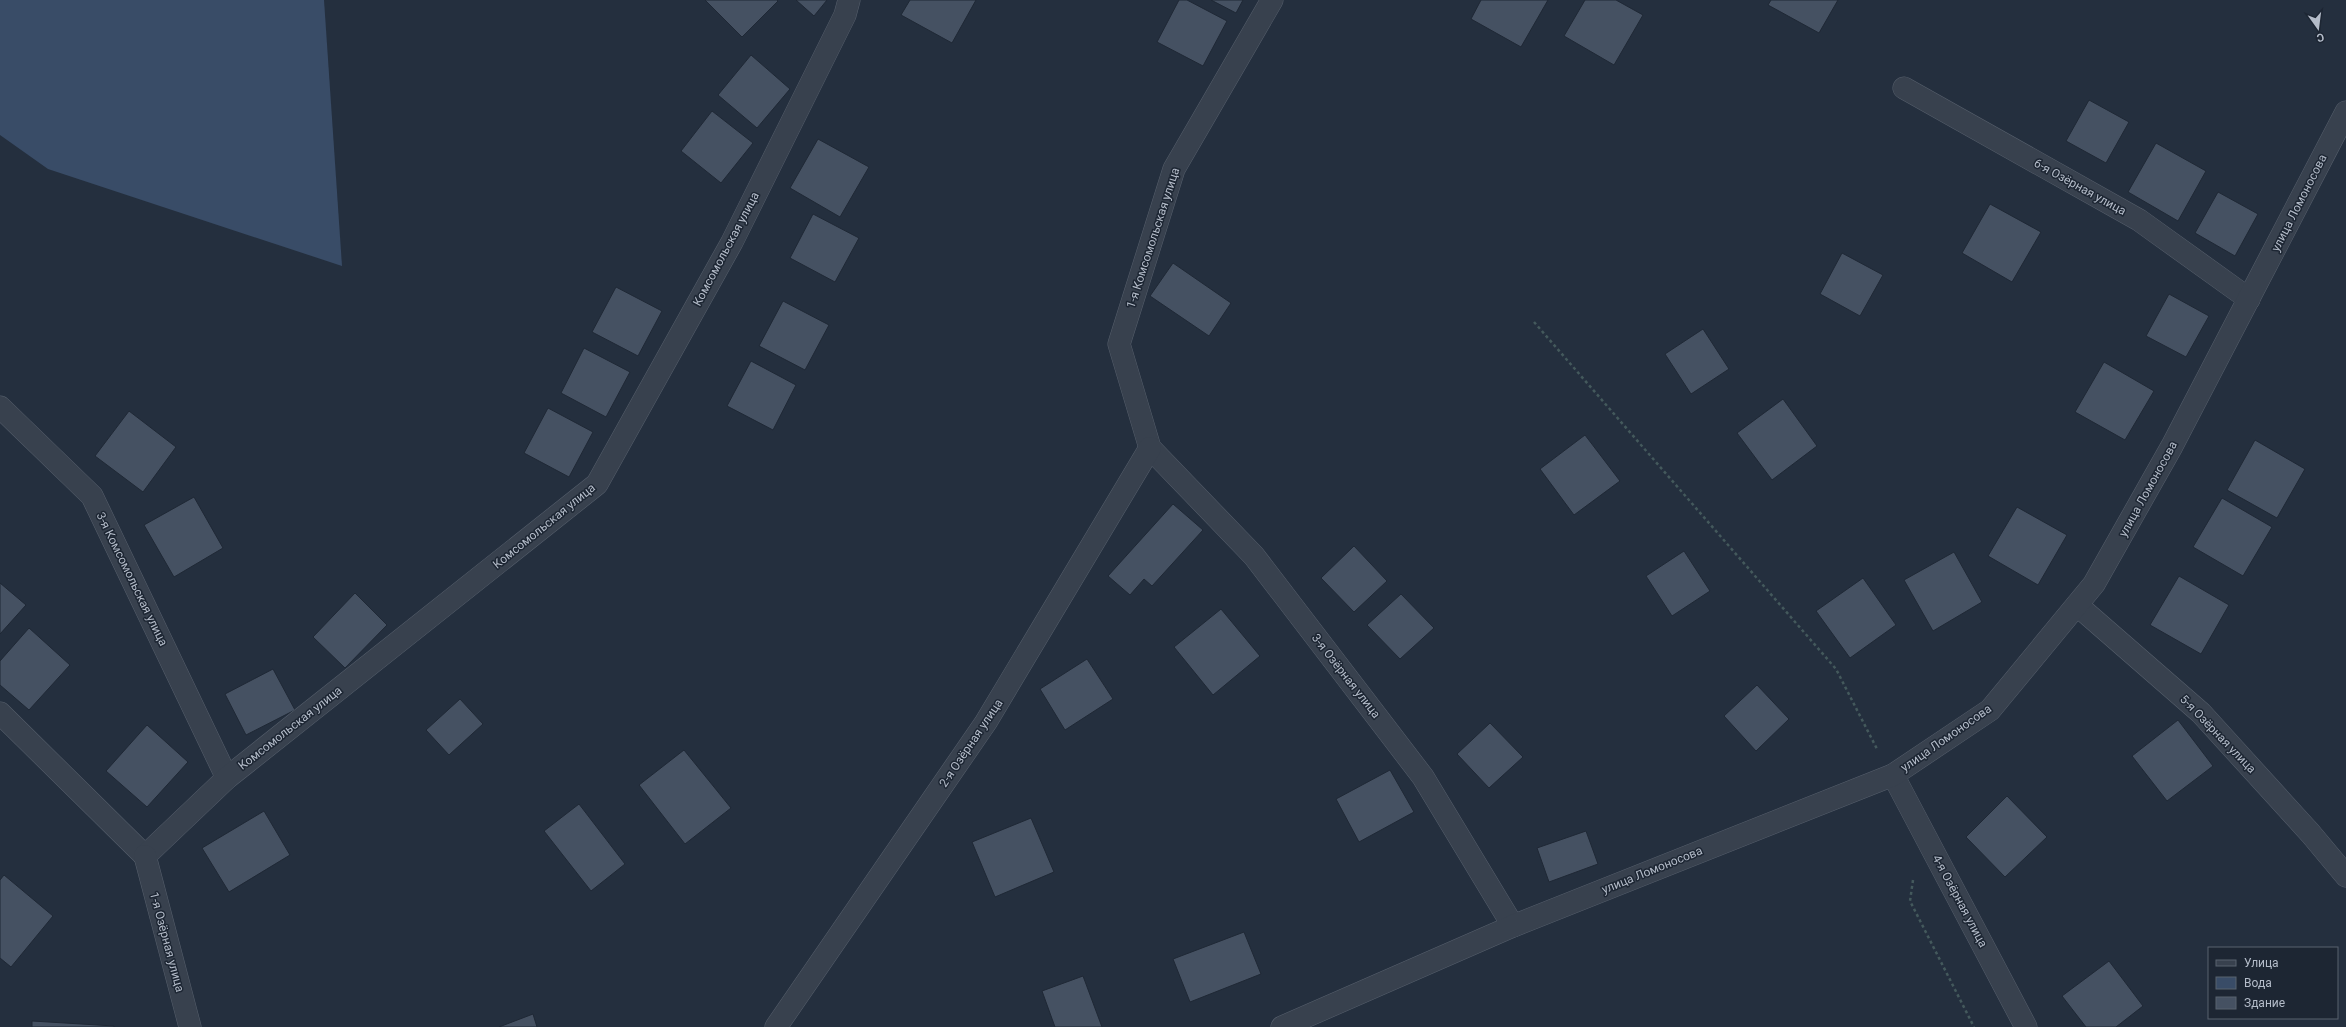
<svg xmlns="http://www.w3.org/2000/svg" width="2346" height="1027" font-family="Roboto,sans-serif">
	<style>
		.water { fill: #394c67 }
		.building { fill: #455162; stroke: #1f2835 }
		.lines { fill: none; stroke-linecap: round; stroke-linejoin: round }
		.minor-casing { stroke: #565f6c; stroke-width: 23 }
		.tertiary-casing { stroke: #565f6c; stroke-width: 23 }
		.path { stroke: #44595c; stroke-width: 2.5; stroke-dasharray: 3 3; stroke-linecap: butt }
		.minor { stroke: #38414e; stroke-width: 22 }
		.tertiary { stroke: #38414e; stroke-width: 22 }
		.labels { text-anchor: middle; stroke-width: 3; stroke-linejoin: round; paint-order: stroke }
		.street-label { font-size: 12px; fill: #b4bcc9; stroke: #1d2633 }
	</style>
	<rect width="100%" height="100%" fill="#242f3e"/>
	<path class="water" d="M0 0H324L342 266 48 169 0 135Z"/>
	<g class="building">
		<path d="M705 0H777L778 1 742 37Z"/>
		<path d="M796 0H827L814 16Z"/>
		<path d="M910 0H976L952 43 901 15Z"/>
		<path d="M1179 0H1187L1227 21 1203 66 1157 42Z"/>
		<path d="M1211 0H1243L1236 13Z"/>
		<path d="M1481 0H1548L1521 47 1471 19Z"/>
		<path d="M1585 0H1616L1643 15 1614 65 1564 36Z"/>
		<path d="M1771 0H1838L1819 33 1768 5Z"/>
		<path d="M751 55 790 89 757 128 718 95Z"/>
		<path d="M2089 100 2129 122 2106 163 2066 141Z"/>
		<path d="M712 111 753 143 721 183 681 151Z"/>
		<path d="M818 139 869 167 840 217 790 188Z"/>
		<path d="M2156 143 2206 171 2178 221 2128 192Z"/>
		<path d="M2218 192 2258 214 2235 256 2195 233Z"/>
		<path d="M1990 204 2041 232 2012 282 1962 253Z"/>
		<path d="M813 214 859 238 835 282 790 258Z"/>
		<path d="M1842 253 1883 275 1860 316 1820 294Z"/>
		<path d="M1173 263 1231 303 1209 336 1150 296Z"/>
		<path d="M616 287 662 311 638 356 592 332Z"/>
		<path d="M2169 294 2209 316 2186 357 2146 336Z"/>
		<path d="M783 301 829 325 805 370 759 346Z"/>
		<path d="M1703 329 1729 369 1691 394 1665 354Z"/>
		<path d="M584 348 630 372 606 417 561 393Z"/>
		<path d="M751 361 796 385 773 430 727 406Z"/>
		<path d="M2104 362 2154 391 2125 440 2075 412Z"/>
		<path d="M1783 399 1817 446 1772 480 1737 433Z"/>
		<path d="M548 408 593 432 569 477 524 453Z"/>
		<path d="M129 411 176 447 143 492 95 456Z"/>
		<path d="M1585 435 1620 481 1574 515 1540 469Z"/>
		<path d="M2255 440 2305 469 2277 518 2227 490Z"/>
		<path d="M194 497 223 548 174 577 144 525Z"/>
		<path d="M2222 498 2272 527 2243 576 2193 547Z"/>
		<path d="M1173 504 1203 530 1152 586 1144 579 1130 595 1108 576Z"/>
		<path d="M2017 507 2067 535 2038 585 1988 556Z"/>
		<path d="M1354 546 1387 581 1354 612 1321 578Z"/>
		<path d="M1684 551 1710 591 1672 616 1646 576Z"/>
		<path d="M1954 552 1982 602 1933 631 1904 580Z"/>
		<path d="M2179 576 2229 605 2201 654 2150 625Z"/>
		<path d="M1863 578 1896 625 1850 658 1816 611Z"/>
		<path d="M0 583 26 605 0 634Z"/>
		<path d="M355 593 387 625 345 668 313 637Z"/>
		<path d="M1401 594 1434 628 1400 659 1367 625Z"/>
		<path d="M1221 609 1260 656 1213 695 1174 647Z"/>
		<path d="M29 628 70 665 29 710 0 685V661Z"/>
		<path d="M1087 659 1113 699 1065 730 1040 689Z"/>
		<path d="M273 669 295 710 246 735 225 694Z"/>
		<path d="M1757 685 1789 719 1756 751 1724 716Z"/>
		<path d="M460 699 483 724 449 755 426 730Z"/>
		<path d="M2178 720 2213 766 2167 801 2132 756Z"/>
		<path d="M1490 723 1523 757 1489 788 1457 754Z"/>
		<path d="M147 725 188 762 147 807 106 771Z"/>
		<path d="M684 750 731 808 685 844 639 785Z"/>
		<path d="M1390 770 1414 812 1359 842 1336 799Z"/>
		<path d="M2007 796 2047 837 2005 877 1966 837Z"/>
		<path d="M579 804 625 864 591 891 544 831Z"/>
		<path d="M264 811 290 855 229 892 202 848Z"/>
		<path d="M1031 818 1054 872 995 897 972 842Z"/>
		<path d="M1586 831 1598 864 1549 882 1537 848Z"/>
		<path d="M4 875 53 916 11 967 0 958V880Z"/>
		<path d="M1244 932 1261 974 1190 1002 1173 959Z"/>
		<path d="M2109 961 2143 1006 2116 1027H2086L2062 996Z"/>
		<path d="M1083 976 1102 1027H1055L1042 991Z"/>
		<path d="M533 1014 537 1027H499Z"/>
		<path d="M32 1021 114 1026V1027H32Z"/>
	</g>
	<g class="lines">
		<g class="minor-casing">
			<g id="minor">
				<path d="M1272 0 1174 169 1119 344 1150 448 1254 556 1423 777 1513 926"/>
				<path d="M1904 88 2139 220 2249 299"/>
				<path d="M0 407 92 496 227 778"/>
				<path d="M2077 605 2201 713 2311 834 2346 876"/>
				<path d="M0 713 145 856"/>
				<path d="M1893 775 2026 1027"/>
				<path d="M145 856 227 778 597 484 732 242 845 15 849 0"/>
				<path d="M145 856 190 1027"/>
				<path d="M776 1027 986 722 1150 448"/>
			</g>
		</g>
		<g class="tertiary-casing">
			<path id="tertiary" d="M1282 1027 1513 926 1893 775 1990 710 2094 584 2172 446 2346 112"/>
		</g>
		<g class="path">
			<path d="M1534 322 1836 669 1877 749"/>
			<path d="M1913 880 1910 901 1974 1027"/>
		</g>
		<use href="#minor" class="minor"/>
		<use href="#tertiary" class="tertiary"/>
	</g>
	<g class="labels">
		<g class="street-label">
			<text transform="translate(2080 187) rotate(29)" y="4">6-я Озёрная улица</text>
			<text transform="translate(2299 203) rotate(-63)" y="4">улица Ломоносова</text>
			<text transform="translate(1153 238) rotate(-72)" y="4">1-я Комсомольская улица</text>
			<text transform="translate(726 249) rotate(-62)" y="4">Комсомольская улица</text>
			<text transform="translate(2148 489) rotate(-61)" y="4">улица Ломоносова</text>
			<text transform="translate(544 526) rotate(-39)" y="4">Комсомольская улица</text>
			<text transform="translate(132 579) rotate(64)" y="4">3-я Комсомольская улица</text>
			<text transform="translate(1346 676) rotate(52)" y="4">3-я Озёрная улица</text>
			<text transform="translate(290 728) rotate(-38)" y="4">Комсомольская улица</text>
			<text transform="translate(2218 734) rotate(46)" y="4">5-я Озёрная улица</text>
			<text transform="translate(1946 738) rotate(-35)" y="4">улица Ломоносова</text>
			<text transform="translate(971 743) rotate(-56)" y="4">2-я Озёрная улица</text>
			<text transform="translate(1652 870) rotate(-22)" y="4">улица Ломоносова</text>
			<text transform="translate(1960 901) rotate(62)" y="4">4-я Озёрная улица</text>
			<text transform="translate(167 942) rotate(75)" y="4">1-я Озёрная улица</text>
		</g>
	</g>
	<rect x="2208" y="947" width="130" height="72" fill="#1d2633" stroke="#59626f"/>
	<rect x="2216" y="960" width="20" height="6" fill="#38414e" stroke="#59626f"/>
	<text x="2244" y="967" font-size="12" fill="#b4bcc9">Улица</text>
	<rect x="2216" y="977" width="20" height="12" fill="#394c67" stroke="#59626f"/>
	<text x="2244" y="987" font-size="12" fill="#b4bcc9">Вода</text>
	<rect x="2216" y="997" width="20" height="12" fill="#455162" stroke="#59626f"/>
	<text x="2244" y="1007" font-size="12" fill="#b4bcc9">Здание</text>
	<g transform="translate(2318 28) rotate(166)" stroke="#1d2633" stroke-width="3" paint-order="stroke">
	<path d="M0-3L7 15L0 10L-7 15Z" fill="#b4bcc9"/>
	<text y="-6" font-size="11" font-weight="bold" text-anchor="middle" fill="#b4bcc9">С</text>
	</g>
</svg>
